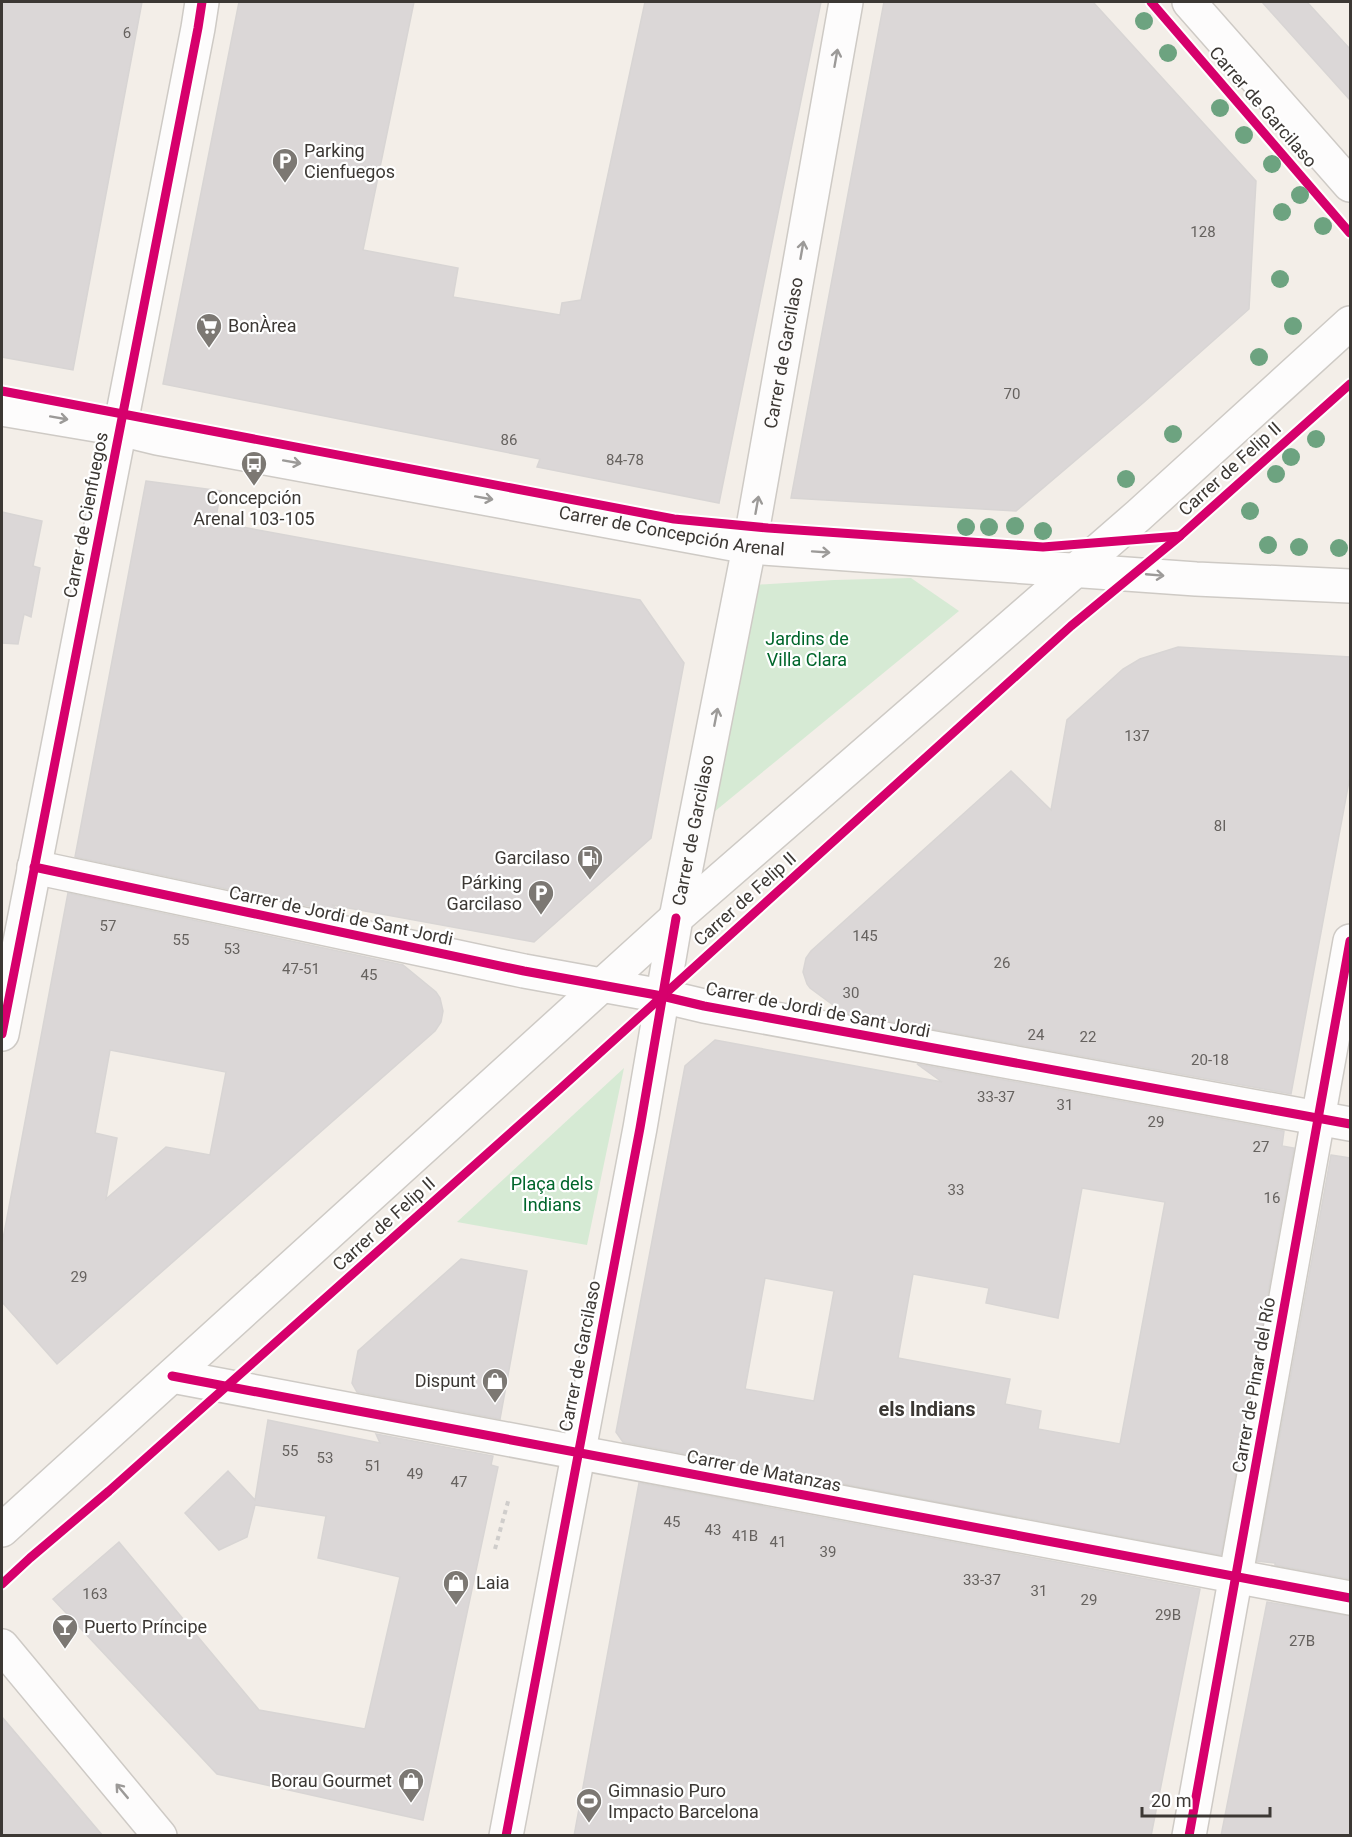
<svg xmlns="http://www.w3.org/2000/svg" width="1352" height="1837" font-family="Roboto,sans-serif">
	<style>
		.green { fill: #d6ead4 }
		.building { fill: #dbd7d7; stroke: #d8d5d4; stroke-width: 1.5; fill-rule: evenodd }
		.lines { fill: none; stroke-linecap: round; stroke-linejoin: round }
		.street-casing { stroke: #cecac5; stroke-width: 36 }
		.secondary-casing { stroke: #cecac5; stroke-width: 36 }
		.path { stroke: #cfcdcb; stroke-width: 4; stroke-dasharray: 4.5 4.5; stroke-linecap: butt }
		.street { stroke: #fdfcfc; stroke-width: 33 }
		.secondary { stroke: #fdfcfc; stroke-width: 33 }
		.cycleway-casing { stroke: #fff; stroke-width: 13 }
		.cycleway { stroke: #d6006c; stroke-width: 9 }
		.tree { fill: #6da380 }
		.oneway { stroke: #9c9a98 }
		.labels { text-anchor: middle; stroke-width: 4.5; stroke-linejoin: round; paint-order: stroke }
		.number-label { font-size: 15px; fill: #66625f }
		.street-label { font-size: 18px; fill: #3c3834; stroke: #fff }
		.poi-label { font-size: 18px; fill: #3c3834; stroke: #fff; text-anchor: start }
		.park-label { font-size: 18px; fill: #00662b; stroke: #fff }
		.neighbourhood-label { font-size: 20px; font-weight: bold; fill: #3c3834; stroke: #fff }
	</style>
	<rect width="100%" height="100%" fill="#f3eee8"/>
	<g class="green">
		<path d="M911 578 959 611 714 812 741 634 753 585 834 580Z"/>
		<path d="M624 1068 587 1245 457 1222Z"/>
	</g>
	<g class="building">
		<path d="M2 2H142L73 370 2 357Z"/>
		<path d="M239 2H414L363 250 458 268 453 297 560 315 562 303 581 300 645 2H821L719 503 537 467 540 459 163 384Z"/>
		<path d="M884 2H1093L1256 181 1249 309 1143 403 1016 511 791 498Z"/>
		<path d="M1262 2H1307L1350 49V100Z"/>
		<path d="M146 481 221 491 215 522 640 600 684 663 651 838 534 942 332 905 342 913 75 857Z"/>
		<path d="M2 512 42 521 33 566 40 568 31 617 24 614 18 644 2 643Z"/>
		<path d="M1178 647 1350 657V776L1291 1094 844 1013 810 988 807 984 803 972 806 958 811 951 1011 771 1051 810 1067 720 1123 669 1140 659Z"/>
		<path d="M68 893 403 965 436 992 440 998 443 1011 441 1022 435 1031 57 1364 2 1302V1244ZM110 1050 226 1072 210 1155 166 1147 106 1199 117 1138 95 1133Z"/>
		<path d="M715 1040 942 1082 917 1064 1284 1131 1282 1146 1294 1148 1221 1555 623 1442 616 1432 685 1066ZM1082 1188 1165 1202 1120 1444 1038 1429 1041 1411 1005 1404 1010 1379 898 1358 913 1274 989 1288 986 1303 1058 1318ZM765 1278 834 1291 814 1401 745 1389Z"/>
		<path d="M1331 1155 1350 1158V1579L1275 1565V1563L1257 1561Z"/>
		<path d="M461 1259 527 1271 500 1419 357 1392 352 1383 358 1351Z"/>
		<path d="M268 1420 380 1443 376 1434 493 1456 491 1465 498 1467 423 1820 217 1774 53 1599 119 1542 259 1710 365 1729 400 1577 318 1558 326 1516 255 1505 247 1537 219 1550 185 1513 228 1471 255 1500Z"/>
		<path d="M639 1483 1200 1589 1151 1836H574Z"/>
		<path d="M1267 1602 1350 1616V1836H1221Z"/>
		<path d="M2 1717 103 1836H2Z"/>
	</g>
	<g class="lines">
		<g class="street-casing">
			<g id="street">
				<path id="s1" d="M2 409 120 429 157 438 749 547 1196 579 1350 586"/>
				<path d="M34 867 524 971 662 996 704 1006 1350 1124"/>
				<path d="M2 1034 198 28 202 2"/>
				<path d="M172 1376 1350 1598"/>
				<path d="M2 1646 160 1836"/>
				<path id="s2" d="M506 1836 640 1128 676 918 753 527 846 2"/>
				<path d="M1189 1836 1350 941"/>
			</g>
		</g>
		<g class="secondary-casing">
			<g id="secondary">
				<path d="M1189 2 1350 185"/>
				<path d="M2 1530 676 918 1139 515 1350 323"/>
			</g>
		</g>
		<path class="path" d="M495 1549 509 1498"/>
		<use href="#street" class="street"/>
		<use href="#secondary" class="secondary"/>
		<g class="cycleway-casing">
			<g id="cycleway">
				<path d="M1151 2 1350 233"/>
				<path d="M2 391 674 519 768 528 1043 547 1180 536"/>
				<path d="M34 867 524 971 662 996 704 1006 1350 1124"/>
				<path d="M2 1034 198 28 202 2"/>
				<path d="M172 1376 1350 1598"/>
				<path d="M2 1584 30 1558 109 1491 561 1088 1071 626 1180 536 1350 384"/>
				<path d="M506 1836 640 1128 676 918"/>
				<path d="M1189 1836 1350 941"/>
			</g>
		</g>
		<use href="#cycleway" class="cycleway"/>
	</g>
	<g class="tree">
		<circle cx="1144" cy="21" r="9"/>
		<circle cx="1168" cy="53" r="9"/>
		<circle cx="1220" cy="108" r="9"/>
		<circle cx="1244" cy="135" r="9"/>
		<circle cx="1272" cy="164" r="9"/>
		<circle cx="1300" cy="195" r="9"/>
		<circle cx="1282" cy="212" r="9"/>
		<circle cx="1323" cy="226" r="9"/>
		<circle cx="1280" cy="279" r="9"/>
		<circle cx="1293" cy="326" r="9"/>
		<circle cx="1259" cy="357" r="9"/>
		<circle cx="1173" cy="434" r="9"/>
		<circle cx="1316" cy="439" r="9"/>
		<circle cx="1291" cy="457" r="9"/>
		<circle cx="1276" cy="474" r="9"/>
		<circle cx="1126" cy="479" r="9"/>
		<circle cx="1250" cy="511" r="9"/>
		<circle cx="1015" cy="526" r="9"/>
		<circle cx="966" cy="527" r="9"/>
		<circle cx="989" cy="527" r="9"/>
		<circle cx="1043" cy="531" r="9"/>
		<circle cx="1268" cy="545" r="9"/>
		<circle cx="1299" cy="547" r="9"/>
		<circle cx="1339" cy="548" r="9"/>
	</g>
	<defs><path id="oneway-shaft" d="M-6 0H5M1.5-3L5.5 0L1.5 3" fill="none" stroke-width="1.6" stroke-linecap="round" stroke-linejoin="round" transform="scale(1.5)"/></defs>
	<g class="oneway">
		<use href="#oneway-shaft" transform="translate(836 58) rotate(-80)"/>
		<use href="#oneway-shaft" transform="translate(802 250) rotate(-80)"/>
		<use href="#oneway-shaft" transform="translate(59 418) rotate(10)"/>
		<use href="#oneway-shaft" transform="translate(292 462) rotate(10)"/>
		<use href="#oneway-shaft" transform="translate(484 498) rotate(10)"/>
		<use href="#oneway-shaft" transform="translate(757 505) rotate(-80)"/>
		<use href="#oneway-shaft" transform="translate(821 552) rotate(4)"/>
		<use href="#oneway-shaft" transform="translate(1155 575) rotate(5)"/>
		<use href="#oneway-shaft" transform="translate(716 717) rotate(-79)"/>
		<use href="#oneway-shaft" transform="translate(122 1791) rotate(-130)"/>
	</g>
	<defs>
		<g id="parking-pin" transform="scale(1.35)"><path d="M0 17L-7.5 6A9.5 9.5 0 1 1 7.5 6Z" fill="#7c7873" stroke="#fff"/><path d="M-3.5-5.5H1a3.5 3.5 0 0 1 0 7H-1V5.5H-3.5ZM-1-3.4V-.6H.8a1.4 1.4 0 0 0 0-2.8Z" fill="#fff"/></g>
		<g id="supermarket-pin" transform="scale(1.35)"><path d="M0 17L-7.5 6A9.5 9.5 0 1 1 7.5 6Z" fill="#7c7873" stroke="#fff"/><path d="M-6-5.5h2.5l.6 2H6L4.5 2H-2.5L-4.4-4H-6ZM-1.5 3.2a1.3 1.3 0 1 0 .1 0ZM3 3.2a1.3 1.3 0 1 0 .1 0Z" fill="#fff"/></g>
		<g id="bus-pin" transform="scale(1.35)"><path d="M0 17L-7.5 6A9.5 9.5 0 1 1 7.5 6Z" fill="#7c7873" stroke="#fff"/><path d="M-5-6H5V4H4V6H2V4H-2V6H-4V4H-5ZM-3.5-4V0h7V-4ZM-3.5 1.2v1.5H-2V1.2ZM2 1.2v1.5H3.5V1.2Z" fill="#fff"/></g>
		<g id="fuel-pin" transform="scale(1.35)"><path d="M0 17L-7.5 6A9.5 9.5 0 1 1 7.5 6Z" fill="#7c7873" stroke="#fff"/><path d="M-5.5-6h7V0h2V4h1.3V-2.5L3-4.5l.8-.8L6-3V5H2.5V1h-1V6h-7ZM-4.2-4.7v3.2H.2V-4.7Z" fill="#fff"/></g>
		<g id="shop-pin" transform="scale(1.35)"><path d="M0 17L-7.5 6A9.5 9.5 0 1 1 7.5 6Z" fill="#7c7873" stroke="#fff"/><path d="M-5-2.5h2.3a2.7 3.5 0 0 1 5.4 0H5L5.5 6h-11ZM-1.5-2.5h3a1.5 2.3 0 0 0-3 0Z" fill="#fff"/></g>
		<g id="bar-pin" transform="scale(1.35)"><path d="M0 17L-7.5 6A9.5 9.5 0 1 1 7.5 6Z" fill="#7c7873" stroke="#fff"/><path d="M-6-5H6L.8 .8V4.5H3.5V6h-7V4.5H-.8V.8Z" fill="#fff"/></g>
		<g id="stadium-pin" transform="scale(1.35)"><path d="M0 17L-7.5 6A9.5 9.5 0 1 1 7.5 6Z" fill="#7c7873" stroke="#fff"/><path d="M0-5a6.5 5 0 1 0 0 10a6.5 5 0 1 0 0-10ZM-3.5-1.8h7v3.6h-7Z" fill="#fff"/></g>
	</defs>
	<g fill-rule="evenodd">
		<use href="#parking-pin" x="285" y="161"/>
		<use href="#supermarket-pin" x="209" y="326"/>
		<use href="#bus-pin" x="254" y="464"/>
		<use href="#fuel-pin" x="590" y="858"/>
		<use href="#parking-pin" x="541" y="893"/>
		<use href="#shop-pin" x="495" y="1381"/>
		<use href="#shop-pin" x="456" y="1583"/>
		<use href="#bar-pin" x="65" y="1627"/>
		<use href="#shop-pin" x="411" y="1781"/>
		<use href="#stadium-pin" x="589" y="1801"/>
	</g>
	<g class="labels">
		<g class="number-label">
			<text x="127" y="38">6</text>
			<text x="1203" y="237">128</text>
			<text x="1012" y="399">70</text>
			<text x="509" y="445">86</text>
			<text x="625" y="465">84-78</text>
			<text x="1137" y="741">137</text>
			<text x="1220" y="831">8I</text>
			<text x="108" y="931">57</text>
			<text x="865" y="941">145</text>
			<text x="181" y="945">55</text>
			<text x="232" y="954">53</text>
			<text x="1002" y="968">26</text>
			<text x="301" y="974">47-51</text>
			<text x="369" y="980">45</text>
			<text x="851" y="998">30</text>
			<text x="1036" y="1040">24</text>
			<text x="1088" y="1042">22</text>
			<text x="1210" y="1065">20-18</text>
			<text x="996" y="1102">33-37</text>
			<text x="1065" y="1110">31</text>
			<text x="1156" y="1127">29</text>
			<text x="1261" y="1152">27</text>
			<text x="956" y="1195">33</text>
			<text x="1272" y="1203">16</text>
			<text x="79" y="1282">29</text>
			<text x="290" y="1456">55</text>
			<text x="325" y="1463">53</text>
			<text x="373" y="1471">51</text>
			<text x="415" y="1479">49</text>
			<text x="459" y="1487">47</text>
			<text x="672" y="1527">45</text>
			<text x="713" y="1535">43</text>
			<text x="745" y="1541">41B</text>
			<text x="778" y="1547">41</text>
			<text x="828" y="1557">39</text>
			<text x="982" y="1585">33-37</text>
			<text x="1039" y="1596">31</text>
			<text x="95" y="1599">163</text>
			<text x="1089" y="1605">29</text>
			<text x="1168" y="1620">29B</text>
			<text x="1302" y="1646">27B</text>
		</g>
		<g class="street-label">
			<text transform="translate(1263 107) rotate(49)" y="6">Carrer de Garcilaso</text>
			<text dy="6" stroke="none"><textPath href="#s2" startOffset="1509">Carrer de Garcilaso</textPath></text>
			<text transform="translate(1230 469) rotate(-42)" y="6">Carrer de Felip II</text>
			<text transform="translate(86 515) rotate(-79)" y="6">Carrer de Cienfuegos</text>
			<text dy="6" stroke="none"><textPath href="#s1" startOffset="681">Carrer de Concepción Arenal</textPath></text>
			<text dy="6" stroke="none"><textPath href="#s2" startOffset="1023">Carrer de Garcilaso</textPath></text>
			<text transform="translate(745 899) rotate(-42)" y="6">Carrer de Felip II</text>
			<text transform="translate(341 916) rotate(12)" y="6">Carrer de Jordi de Sant Jordi</text>
			<text transform="translate(818 1010) rotate(11)" y="6">Carrer de Jordi de Sant Jordi</text>
			<text transform="translate(384 1224) rotate(-42)" y="6">Carrer de Felip II</text>
			<text transform="translate(580 1356) rotate(-79)" y="6">Carrer de Garcilaso</text>
			<text transform="translate(1254 1385) rotate(-80)" y="6">Carrer de Pinar del Río</text>
			<text transform="translate(764 1471) rotate(11)" y="6">Carrer de Matanzas</text>
		</g>
		<g class="poi-label">
			<text x="304" y="157">Parking<tspan x="304" dy="21">Cienfuegos</tspan></text>
			<text x="228" y="332">BonÀrea</text>
			<text x="254" y="504" text-anchor="middle">Concepción<tspan x="254" dy="21">Arenal 103-105</tspan></text>
			<text x="570" y="864" text-anchor="end">Garcilaso</text>
			<text x="522" y="889" text-anchor="end">Párking<tspan x="522" dy="21">Garcilaso</tspan></text>
			<text x="476" y="1387" text-anchor="end">Dispunt</text>
			<text x="476" y="1589">Laia</text>
			<text x="84" y="1633">Puerto Príncipe</text>
			<text x="392" y="1787" text-anchor="end">Borau Gourmet</text>
			<text x="608" y="1797">Gimnasio Puro<tspan x="608" dy="21">Impacto Barcelona</tspan></text>
		</g>
		<g class="park-label">
			<text x="807" y="645">Jardins de<tspan x="807" dy="21">Villa Clara</tspan></text>
			<text x="552" y="1190">Plaça dels<tspan x="552" dy="21">Indians</tspan></text>
		</g>
		<g class="neighbourhood-label">
			<text x="927" y="1416">els Indians</text>
		</g>
	</g>
	<rect width="1352" height="1837" fill="none" stroke="#3c3834" stroke-width="6"/>
	<path d="M1142 1807v9h128v-9" fill="none" stroke="#3c3834" stroke-width="3"/>
	<text x="1151" y="1807" font-size="18" fill="#3c3834" stroke="#ffffff" stroke-width="4.5" paint-order="stroke">20 m</text>
</svg>
